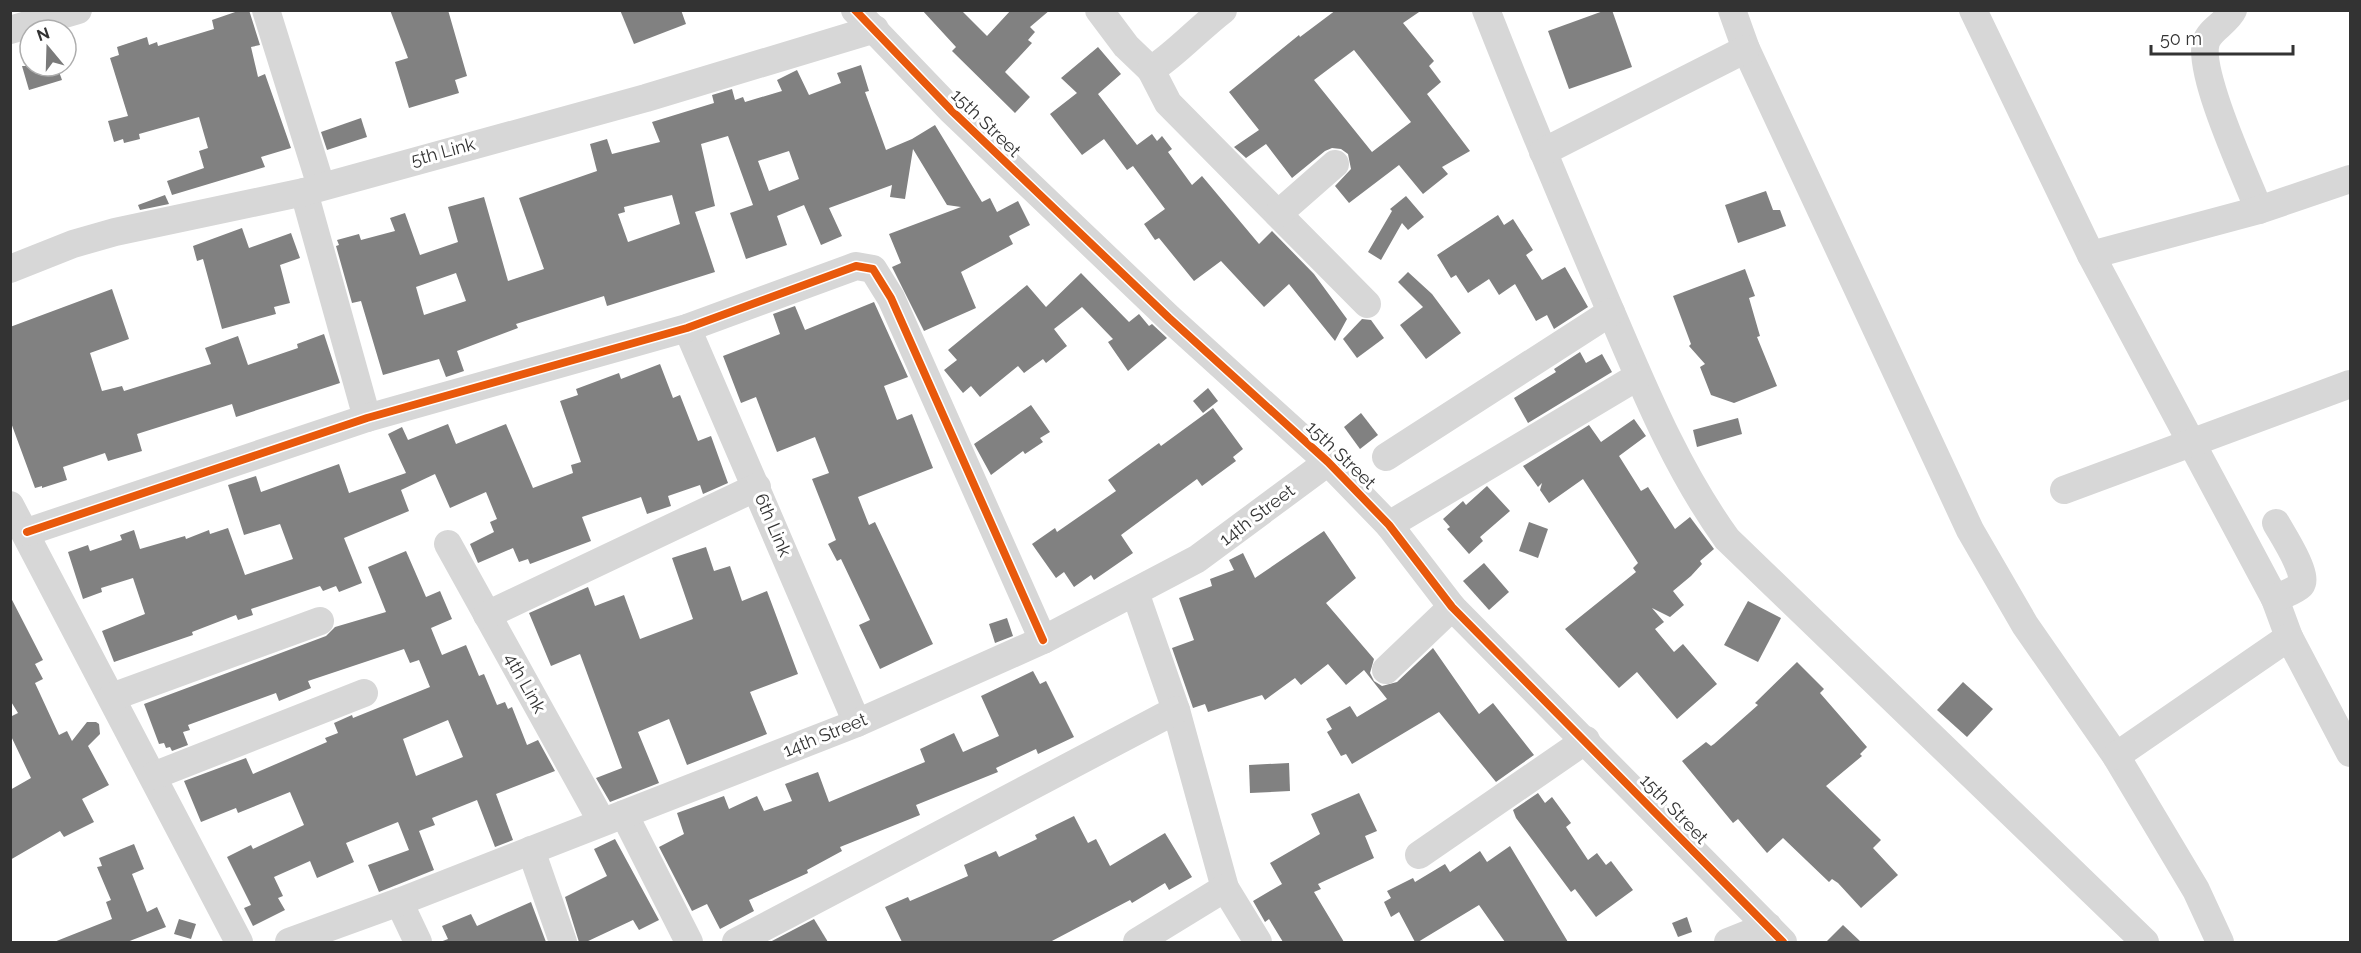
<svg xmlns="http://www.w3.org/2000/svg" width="2361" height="953" font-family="Raleway,sans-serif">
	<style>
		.building { fill: #818181; fill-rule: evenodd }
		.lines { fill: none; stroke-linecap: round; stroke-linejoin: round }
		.minor { stroke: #d7d7d7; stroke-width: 28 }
		.cycleway-casing { stroke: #fff; stroke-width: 11 }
		.cycleway { stroke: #e8590c; stroke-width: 8 }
		.labels { text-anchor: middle; stroke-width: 6; stroke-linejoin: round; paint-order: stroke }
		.street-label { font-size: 18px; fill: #333; stroke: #fff }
	</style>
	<rect width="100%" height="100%" fill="#fff"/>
	<g class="building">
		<path d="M241 10H249L260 45 251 47 258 77 265 74 291 148 261 157 265 167 172 195 167 181 204 168 199 151 208 148 199 117 139 134 140 139 124 143 123 139 114 142 108 121 128 116 110 58 119 55 117 47 147 37 149 45 157 42 158 46 214 29 212 20Z"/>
		<path d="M390 10H448L467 76 455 80 459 93 409 108 395 62 408 58Z"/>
		<path d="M620 10H681L686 24 634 44Z"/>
		<path d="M922 10H961L987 36 1011 10H1050L1030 27 1035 32 1028 40 1032 43 1005 72 1030 97 1015 113 952 51 956 47Z"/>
		<path d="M1336 10H1422L1403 23 1434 61 1429 66 1441 82 1427 94 1470 151 1442 167 1448 174 1423 194 1399 165 1349 203 1335 186 1351 169 1348 154 1341 149 1332 148 1325 151 1292 178 1266 144 1246 158 1234 147 1259 130 1229 92 1299 35 1300 37ZM1354 50 1411 122 1372 152 1314 80Z"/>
		<path d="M1606 10H1612L1632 67 1569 89 1548 31Z"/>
		<path d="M1098 47 1121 74 1098 94 1137 145 1152 134 1157 141 1162 136 1172 149 1168 152 1192 185 1202 176 1259 244 1272 231 1314 274 1347 319 1335 341 1289 284 1264 307 1221 261 1194 281 1159 238 1155 240 1144 224 1165 209 1133 166 1127 170 1104 139 1082 155 1050 114 1077 93 1061 78Z"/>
		<path d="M861 65 869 91 865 92 886 150 912 139 935 125 982 202 990 198 997 212 1018 201 1030 225 1009 236 1013 244 961 272 976 308 924 331 892 267 901 263 889 234 961 207 947 205 913 149 905 199 890 197 892 185 829 208 842 236 821 245 804 205 777 216 787 245 746 259 730 213 753 205 728 136 701 144 715 206 695 212 715 272 607 306 604 296 516 324 518 328 457 351 464 371 446 377 439 359 383 375 361 301 352 303 336 246 339 245 337 240 359 234 361 240 395 231 390 218 405 213 420 255 458 242 448 207 484 197 508 281 544 269 519 198 597 171 590 144 607 139 612 154 660 142 652 122 714 103 712 95 732 89 735 100 743 97 745 102 782 91 777 80 797 70 809 95 841 83 837 73ZM789 151 799 179 769 191 758 161ZM672 195 680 224 628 242 618 214 625 212 624 207ZM456 273 466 301 424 315 416 287Z"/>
		<path d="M22 66H57L62 80 29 90Z"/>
		<path d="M361 118 367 137 327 150 321 132Z"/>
		<path d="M1766 191 1773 210H1780L1786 226 1738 243 1725 205Z"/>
		<path d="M165 195 169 204 140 210 138 205Z"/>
		<path d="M1406 196 1424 217 1408 230 1402 223 1381 260 1368 252 1392 211 1390 209Z"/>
		<path d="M1498 215 1504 225 1513 219 1533 250 1526 255 1542 280 1565 267 1588 307 1554 329 1547 315 1536 321 1515 284 1499 295 1489 279 1468 293 1456 275 1451 278 1437 255Z"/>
		<path d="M242 228 249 248 291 233 300 258 280 265 290 303 274 307 276 314 222 329 203 259 197 261 193 246Z"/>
		<path d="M1745 269 1755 296 1749 298 1760 336 1757 337 1777 386 1734 403 1711 395 1700 367 1705 364 1689 346 1691 344 1673 296Z"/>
		<path d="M1408 272 1432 294 1461 333 1426 359 1400 325 1423 307 1398 282Z"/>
		<path d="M1081 273 1129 322 1139 314 1149 326 1152 324 1167 338 1128 371 1108 342 1113 339 1082 307 1054 329 1067 346 1046 363 1043 359 1024 373 1018 366 980 397 971 386 963 393 944 370 957 360 948 350 1027 285 1046 307Z"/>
		<path d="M112 289 129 339 90 353 102 391 122 386 124 391 211 364 205 348 238 336 248 365 298 348 297 344 324 334 340 383 236 417 232 404 137 434 142 451 108 461 105 453 63 467 67 480 42 488V486L35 488 10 420V327Z"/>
		<path d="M874 302 908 377 884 386 897 420 912 414 933 468 858 497 869 525 875 522 933 644 880 669 859 625 870 620 841 559 837 561 828 544 836 540 812 479 829 473 815 437 777 452 756 397 741 403 723 356 780 334 773 314 795 306 805 330Z"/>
		<path d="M1362 319 1371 320 1384 338 1357 358 1343 339Z"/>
		<path d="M1580 352 1586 363 1602 354 1612 372 1528 423 1514 398 1556 372 1554 369Z"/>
		<path d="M660 364 673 398 680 395 698 441 711 436 728 483 703 494 700 485 668 496 671 506 647 514 641 497 582 517 591 541 530 564 528 559 519 562 513 548 478 563 470 544 494 532 490 522 497 519 486 492 450 508 435 474 401 490 409 511 344 538 362 583 339 592 336 586 323 591 320 586 251 609 253 615 238 620 236 615 192 632 193 635 114 662 102 631 145 614 133 578 101 588 102 592 83 599 68 552 88 545 90 551 122 540 120 535 134 530 140 549 185 536 186 539 209 530 210 534 228 528 245 575 293 559 280 524 244 535 228 485 256 476 261 492 339 464 349 493 406 473 388 434 402 427 408 440 448 424 456 444 506 424 533 488 573 473 571 465 581 462 560 401 578 395 576 389 619 373 621 379Z"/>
		<path d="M1208 388 1218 401 1203 413 1193 401Z"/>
		<path d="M1031 405 1050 432 1040 438 1043 442 1025 454 1023 451 991 475 974 444Z"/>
		<path d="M1213 408 1243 449 1233 457 1236 461 1202 486 1197 479 1121 535 1133 553 1094 580 1091 575 1074 587 1064 572 1056 578 1032 544 1055 528 1057 532 1116 491 1108 480 1159 443 1161 446Z"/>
		<path d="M1361 413 1378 435 1360 449 1344 427Z"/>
		<path d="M1738 418 1742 434 1697 447 1693 430Z"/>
		<path d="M1634 419 1646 436 1619 456 1641 491 1648 487 1675 529 1690 517 1714 549 1700 561 1702 564 1691 576 1673 591 1684 605 1670 617 1652 608 1664 622 1655 629 1674 652 1683 644 1717 684 1677 719 1637 672 1619 688 1565 629 1636 572 1633 568 1638 563 1583 479 1549 503 1540 490 1542 483 1538 487 1523 466 1589 425 1601 442Z"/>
		<path d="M1487 486 1510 511 1480 537 1483 541 1469 554 1447 529 1450 527 1443 519 1463 501 1466 505Z"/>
		<path d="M1529 522 1548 529 1538 558 1519 551Z"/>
		<path d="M1324 531 1356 578 1326 603 1374 659 1370 673 1374 681 1382 686 1397 682 1433 648 1479 714 1493 703 1534 755 1496 782 1439 712 1352 764 1346 754 1341 756 1327 732 1332 729 1326 719 1350 706 1357 717 1387 699 1364 670 1346 685 1328 664 1301 685 1295 678 1265 700 1262 695 1208 712 1205 704 1193 708 1172 648 1194 640 1179 598 1212 586 1210 579 1234 570 1229 560 1243 553 1255 578Z"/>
		<path d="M706 547 714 571 730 566 742 601 767 591 798 674 750 692 767 734 687 765 669 719 638 732 659 783 610 802 596 778 622 768 580 654 551 666 529 613 588 587 595 606 624 595 640 639 693 619 672 558Z"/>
		<path d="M406 551 426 597 440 591 452 619 431 628 442 655 466 645 479 676 484 674 497 705 505 702 508 709 512 707 527 745 538 740 555 771 496 794 513 840 495 847 477 800 432 818 435 825 419 831 434 870 379 892 368 865 409 850 398 822 346 843 354 862 317 878 310 861 274 877 283 896 278 898 285 910 253 926 244 908 251 905 227 857 251 845 253 849 304 825 290 792 238 813 236 808 201 822 184 781 246 758 253 774 327 742 325 738 338 733 334 723 352 715 353 718 430 687 419 660 410 663 404 649 308 681 311 688 279 701 276 693 188 725 190 730 183 732 188 745 172 751 170 747 166 748 164 743 159 744 144 704 326 636 335 627 386 612 368 567ZM448 720 463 757 416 776 403 739Z"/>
		<path d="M1484 563 1509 592 1489 610 1463 581Z"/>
		<path d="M10 596 43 660 35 664 43 679 35 683 59 735 67 731 72 741 87 722H96L99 724 100 734 88 746 109 785 82 799 94 822 64 837 60 831 10 860V790L31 778 10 734V717L18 713 10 700Z"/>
		<path d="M1748 601 1781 618 1758 662 1724 645Z"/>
		<path d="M1007 618 1013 636 995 643 989 624Z"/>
		<path d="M1797 662 1824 689 1820 693 1867 747 1860 754 1862 756 1826 786 1881 840 1873 848 1898 875 1861 908 1838 883 1832 879 1829 882 1783 838 1767 853 1738 819 1733 823 1682 761 1706 742 1711 746 1714 744 1758 705 1755 703Z"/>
		<path d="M1033 671 1040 684 1046 681 1074 737 1038 754 1036 749 996 768 998 772 916 805 920 815 840 847 842 851 807 870 808 873 749 900 754 911 720 929 707 904 692 911 659 847 684 834 677 813 724 796 729 809 757 796 764 811 792 801 785 784 818 772 829 802 925 762 920 749 954 733 963 752 999 736 981 696Z"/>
		<path d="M1963 682 1993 709 1967 737 1937 710Z"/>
		<path d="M1289 763 1290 791 1250 793 1249 765Z"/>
		<path d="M1359 793 1377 831 1365 836 1374 858 1318 884 1321 889 1314 892 1344 942H1283L1269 919 1265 922 1253 901 1282 884 1270 863 1320 834 1311 814Z"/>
		<path d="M1538 793 1545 803 1552 797 1571 823 1566 827 1588 860 1597 853 1606 865 1611 861 1633 890 1596 917 1575 889 1571 892 1516 818 1513 810Z"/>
		<path d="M1074 816 1088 843 1096 839 1110 866 1165 833 1192 877 1169 890 1165 883 1132 903 1130 900 1050 942H902L885 907 908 897 910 901 968 876 964 865 996 851 999 857 1037 839 1035 835Z"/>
		<path d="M615 839 659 920 639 930 633 920 586 942H579L565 897 607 876 594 849Z"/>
		<path d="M134 844 144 869 132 874 147 912 157 907 166 927 127 942H54L112 919 106 902 111 900 97 867 102 866 99 858Z"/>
		<path d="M1510 846 1568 942H1505L1479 905 1418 942H1415L1399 912 1391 917 1384 902 1391 898 1387 891 1413 878 1415 882 1445 864 1450 872 1480 851 1487 862Z"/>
		<path d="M531 902 546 942H440L448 939 442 926 471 914 477 926Z"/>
		<path d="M1687 917 1692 932 1678 937 1672 923Z"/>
		<path d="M179 919 196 924 191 939 174 934Z"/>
		<path d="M814 919 828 942H770Z"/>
		<path d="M1843 925 1861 942H1826Z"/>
	</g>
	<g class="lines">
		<g class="minor">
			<path d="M266 10 321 186"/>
			<path d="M855 10 951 110 1169 318 1328 462 1389 525 1452 607 1783 942"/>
			<path d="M1099 10 1126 46 1151 70C1177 53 1198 29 1223 10"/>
			<path d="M1486 10C1525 109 1566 207 1608 305 1643 386 1675 467 1727 539L2145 942"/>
			<path d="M1732 10 1746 49 1970 530 2025 625 2116 756 2196 890 2220 942"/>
			<path d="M1973 10 2091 255 2275 599 2289 637 2350 753"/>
			<path d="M2233 10C2227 23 2210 29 2206 42 2197 72 2246 177 2259 210"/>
			<path d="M10 30 78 10"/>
			<path d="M1151 70 1168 103 1367 304"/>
			<path d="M1543 152 1746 49"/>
			<path d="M304 192 367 418"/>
			<path d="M1278 214 1335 164"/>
			<path d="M2091 255 2259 210 2350 179"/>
			<path d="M10 269 73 244 115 232 304 192 646 98 875 29"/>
			<path d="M687 328 857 723"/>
			<path d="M1386 457 1611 312"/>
			<path d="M2064 490 2350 384"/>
			<path d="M10 505 239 942"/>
			<path d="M1389 525 1637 377"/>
			<path d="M27 532 367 418 687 328 856 266 873 269 891 298 1043 640"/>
			<path d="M448 544 602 822"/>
			<path d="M1135 592 1176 710 1225 888 1258 942"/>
			<path d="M2275 599C2282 595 2295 591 2301 585 2309 575 2282 534 2276 523"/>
			<path d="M487 615 757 487"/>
			<path d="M1386 670 1452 607"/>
			<path d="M112 697 320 621"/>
			<path d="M2116 756 2289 637"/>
			<path d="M153 776 364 693"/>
			<path d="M624 814 689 942"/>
			<path d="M531 850 563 942"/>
			<path d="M1419 855 1586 740"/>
			<path d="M399 902 418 942"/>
			<path d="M289 942 399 902 857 723 1043 640 1197 559 1328 462"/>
			<path d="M736 942 1176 710"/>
			<path d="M1137 942 1225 888"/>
			<path d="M1728 942 1768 926"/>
		</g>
		<g class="cycleway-casing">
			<g id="cycleway">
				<path d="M855 10 951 110 1169 318 1328 462 1389 525 1452 607 1783 942"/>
				<path d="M27 532 367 418 687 328 856 266 873 269 891 298 1043 640"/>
			</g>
		</g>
		<use href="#cycleway" class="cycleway"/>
	</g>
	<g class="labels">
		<g class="street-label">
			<text transform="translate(986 123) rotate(44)" y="6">15th Street</text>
			<text transform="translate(443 152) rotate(-15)" y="6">5th Link</text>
			<text transform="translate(1341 455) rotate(44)" y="6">15th Street</text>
			<text transform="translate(1257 515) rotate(-37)" y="6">14th Street</text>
			<text transform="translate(773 525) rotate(67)" y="6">6th Link</text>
			<text transform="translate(525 683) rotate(61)" y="6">4th Link</text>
			<text transform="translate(825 735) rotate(-22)" y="6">14th Street</text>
			<text transform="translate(1674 809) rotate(46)" y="6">15th Street</text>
		</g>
	</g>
	<rect width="2361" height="953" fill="none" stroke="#333333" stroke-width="24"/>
	<g transform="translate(48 48) rotate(341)"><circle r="28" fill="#ffffff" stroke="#adadad" stroke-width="1.5"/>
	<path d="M0-4.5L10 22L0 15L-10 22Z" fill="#7a7a7a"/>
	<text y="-9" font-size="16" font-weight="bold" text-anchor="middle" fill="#333333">N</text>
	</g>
	<path d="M2151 45v9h142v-9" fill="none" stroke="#333333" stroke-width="3"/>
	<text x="2160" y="45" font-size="18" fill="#333333" stroke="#ffffff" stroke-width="4.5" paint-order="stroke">50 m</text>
</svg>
